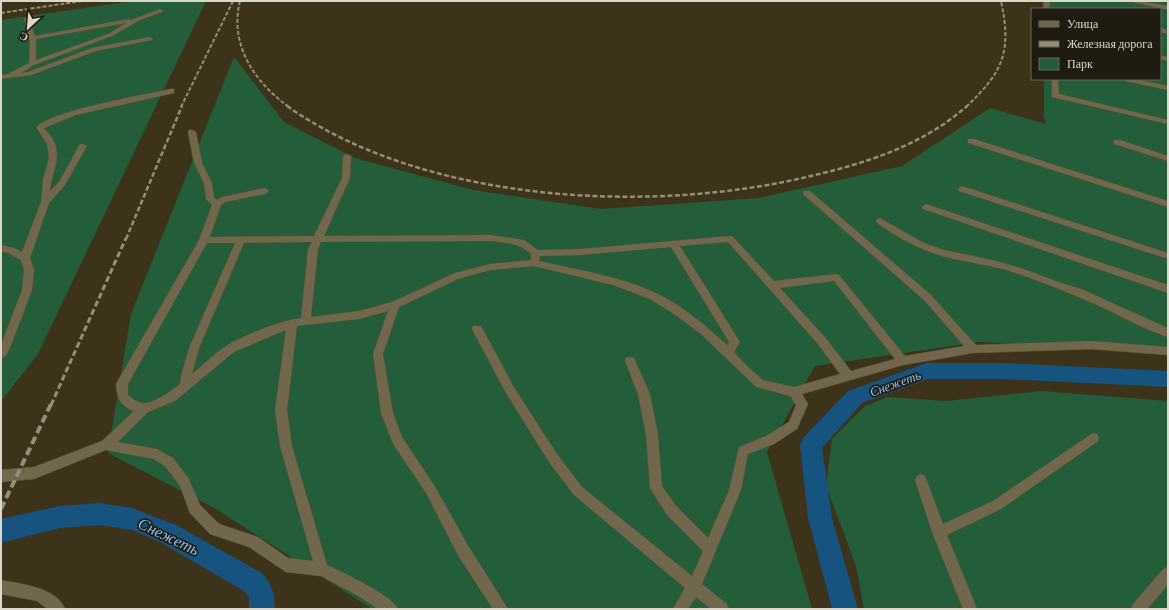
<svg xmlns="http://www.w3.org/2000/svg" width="1169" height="610" font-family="'Crimson Pro',serif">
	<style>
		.green { fill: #245d3a }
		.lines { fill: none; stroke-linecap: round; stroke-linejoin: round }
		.river { fill: #16537f; fill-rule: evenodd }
		.minor-casing { stroke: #575039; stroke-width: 1 }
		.minor { fill: #70674c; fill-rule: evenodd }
		.rail-far3 { stroke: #958e7a; stroke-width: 2; stroke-dasharray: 4 2; stroke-linecap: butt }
		.rail-far2 { stroke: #958e7a; stroke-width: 2.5; stroke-dasharray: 5 2.5; stroke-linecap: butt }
		.rail-far1 { stroke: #958e7a; stroke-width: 3; stroke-dasharray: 6 3; stroke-linecap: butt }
		.rail { stroke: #958e7a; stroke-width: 4; stroke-dasharray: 8 4; stroke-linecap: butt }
		.labels { text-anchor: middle; stroke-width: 3.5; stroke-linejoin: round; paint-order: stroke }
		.water-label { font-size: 13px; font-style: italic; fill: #8dc5f5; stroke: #1f1b10 }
		.near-water-label { font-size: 16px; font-style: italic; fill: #8dc5f5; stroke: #1f1b10 }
	</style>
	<rect width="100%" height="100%" fill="#3c331a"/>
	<g class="green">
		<path d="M133 1H206L38 354 1 401V20Z"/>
		<path d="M1045 1H1168V351L979 342 815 366 767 452 812 609H372L216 509 108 453 131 314 234 57 284 122 355 158 473 190 601 209 759 198 902 166 990 108 1046 124 1044 117V79H1160V9H1044Z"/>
		<path d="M1041 391 1168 401V609H864L856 566 826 486 832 439 864 407 887 397 946 401Z"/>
	</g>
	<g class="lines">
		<g class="river">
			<path d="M927 363H1004L1168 371V387L1004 379H928L862 403 822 448 832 518 858 609H832L808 518 800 445 803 438 848 391Z"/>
			<path d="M99 503 132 508 176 525 262 573C273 587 274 592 275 609H249V597L244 591 160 542 132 530 99 525 60 528 1 543V519L60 506Z"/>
		</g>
		<g class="minor-casing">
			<g id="minor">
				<path d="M1044 1H1050L1049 9H1043Z"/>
				<path d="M1128 1H1140L1168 6V10Z"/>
				<path d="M160 9 163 11 162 12 140 20 112 36 34 65 21 73 28 72 92 48 150 37 153 39 152 40 96 51 31 75 1 79V75L8 74 29 63 30 42 24 18 29 19 35 36 129 19 131 20ZM126 23 108 34 36 60V39Z"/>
				<path d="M1160 28 1168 30V34L1160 32Z"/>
				<path d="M1160 55 1168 57V61L1160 59Z"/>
				<path d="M1052 79H1058L1059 94 1168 120V124L1052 97Z"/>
				<path d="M1122 79H1135L1168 86V90L1125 81Z"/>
				<path d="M171 89H174V93L76 115 44 128C48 133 53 138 55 144 61 159 51 176 50 191L59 182 80 144H83L87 146 65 185 49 203 30 258 34 270 32 290 10 348 5 357 1 358V345L22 290 24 270 21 260 8 253 1 251V245L14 248 22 252 41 202 43 180 49 158 47 144 36 127C54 110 143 95 171 89Z"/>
				<path d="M189 130H192L196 132 202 163 212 183 214 198 217 200 222 197 265 188 269 191 265 194 225 202 221 205 210 237 314 236 342 178 343 156 347 154 351 156 350 178 324 236 491 235 524 240 538 250 580 249 730 236 733 237 774 281 836 274 839 275 905 356 964 346 924 300 804 195 803 193 804 191H810L930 294 976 345 1091 341 1168 347V355L1091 349 973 353 903 365 802 394 808 404 797 429 774 444 748 454 741 490 702 584 727 604 729 609H711L696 597 688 609H673L685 588 574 495 549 462 507 395 472 329 473 326H481L515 389 557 454 582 487 692 576 703 551 667 515 650 488 646 435 638 394 625 361 626 358 630 357 634 358 650 394 658 435 662 486 677 507 708 538 729 490 739 447 766 436 789 422 796 405 790 396 756 387 702 335 677 316 650 299 613 285 534 266 490 270 458 279 399 307 383 354 393 413 402 437 434 485 469 547 508 609H493L459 557 426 493 393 444 381 413 373 354 388 311 359 319 297 326 287 410 292 446 327 565C342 572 392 595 398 609H378L360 597 321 576 286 572 249 547 210 534 190 513 180 486 165 466 154 459 106 450 34 479 1 482V470L34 467 102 441 134 411C120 406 117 398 116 384L199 240 212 205 206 199 204 183 194 163 188 132ZM491 241C506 243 520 243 531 254V260L490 264 455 273 392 302 359 311 311 317 318 249 321 242ZM312 242 308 249 301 318C282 320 242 336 226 346 214 354 203 365 192 374L199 348 244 243ZM728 242 817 343 840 374 794 387 763 380 746 365 734 352 740 342 680 246ZM207 243H235L189 348 181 376 180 384C172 390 153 405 142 403 136 402 133 399 128 395V384ZM671 247 729 342 727 345C706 326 682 305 656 293 619 276 578 270 539 261L540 256 580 255ZM834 281 895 359 851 371 825 337 780 288ZM286 330 275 410 280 446 313 561 288 558 258 537 219 524 200 505 189 479 173 458 157 449 118 442 148 412 175 401 234 352Z"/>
				<path d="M968 139H974L1168 201V207L968 143Z"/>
				<path d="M1114 140H1120L1168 156V161L1114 144Z"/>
				<path d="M962 186 1168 253V259L959 191 958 189Z"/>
				<path d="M926 204 1168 285V293L923 209 922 207Z"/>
				<path d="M880 218 924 243 944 250 988 259 1024 269 1061 283 1081 289 1168 328V337C1145 330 1123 317 1101 307 1075 295 1047 284 1019 274 994 265 967 263 942 256 918 249 897 237 877 223L876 221 877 219Z"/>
				<path d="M1093 433 1097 434 1099 438 1097 442 1001 509 947 535 977 609H963L932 532 915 480 917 476 921 474 925 476 943 524 993 501Z"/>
				<path d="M1168 567V585L1147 609H1131L1133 604 1163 569Z"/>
				<path d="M1 580C21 584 56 587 65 609H47L37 601 1 594Z"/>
			</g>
		</g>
		<use href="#minor" class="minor"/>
		<g class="rail-far3">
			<path d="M240 1C229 44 254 82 289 107"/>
			<path d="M1 13 82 1"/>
			<path d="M181 107 233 1"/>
			<path d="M966 107C1003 72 1012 52 1001 1"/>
		</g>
		<g class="rail-far2">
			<path d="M287 106C426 204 654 215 815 175 870 162 924 144 967 106"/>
			<path d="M126 239 182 106"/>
		</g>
		<path class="rail-far1" d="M51 405 126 238"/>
		<path class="rail" d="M1 509 51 404"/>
	</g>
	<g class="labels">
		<g class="water-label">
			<text transform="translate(895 383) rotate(-20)" y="5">Снежеть</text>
		</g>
		<g class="near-water-label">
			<text transform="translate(169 536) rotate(26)" y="6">Снежеть</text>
		</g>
	</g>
	<rect width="1169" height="610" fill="none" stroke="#dcd7c8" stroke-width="4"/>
	<rect x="1031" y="8" width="130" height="72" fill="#1f1b10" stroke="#6b665a"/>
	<rect x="1039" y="21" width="20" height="6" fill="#70674c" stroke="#6b665a"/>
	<text x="1067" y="28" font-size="12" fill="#dcd7c8">Улица</text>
	<rect x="1039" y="41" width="20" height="6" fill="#958e7a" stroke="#6b665a"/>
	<text x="1067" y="48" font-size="12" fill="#dcd7c8">Железная дорога</text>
	<rect x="1039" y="58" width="20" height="12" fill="#245d3a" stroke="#6b665a"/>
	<text x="1067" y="68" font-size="12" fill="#dcd7c8">Парк</text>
	<g transform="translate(28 28) rotate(206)" stroke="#1f1b10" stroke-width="3" paint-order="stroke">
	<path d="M0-3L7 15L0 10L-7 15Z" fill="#dcd7c8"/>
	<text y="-6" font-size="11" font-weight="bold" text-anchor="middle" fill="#dcd7c8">С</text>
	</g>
</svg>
